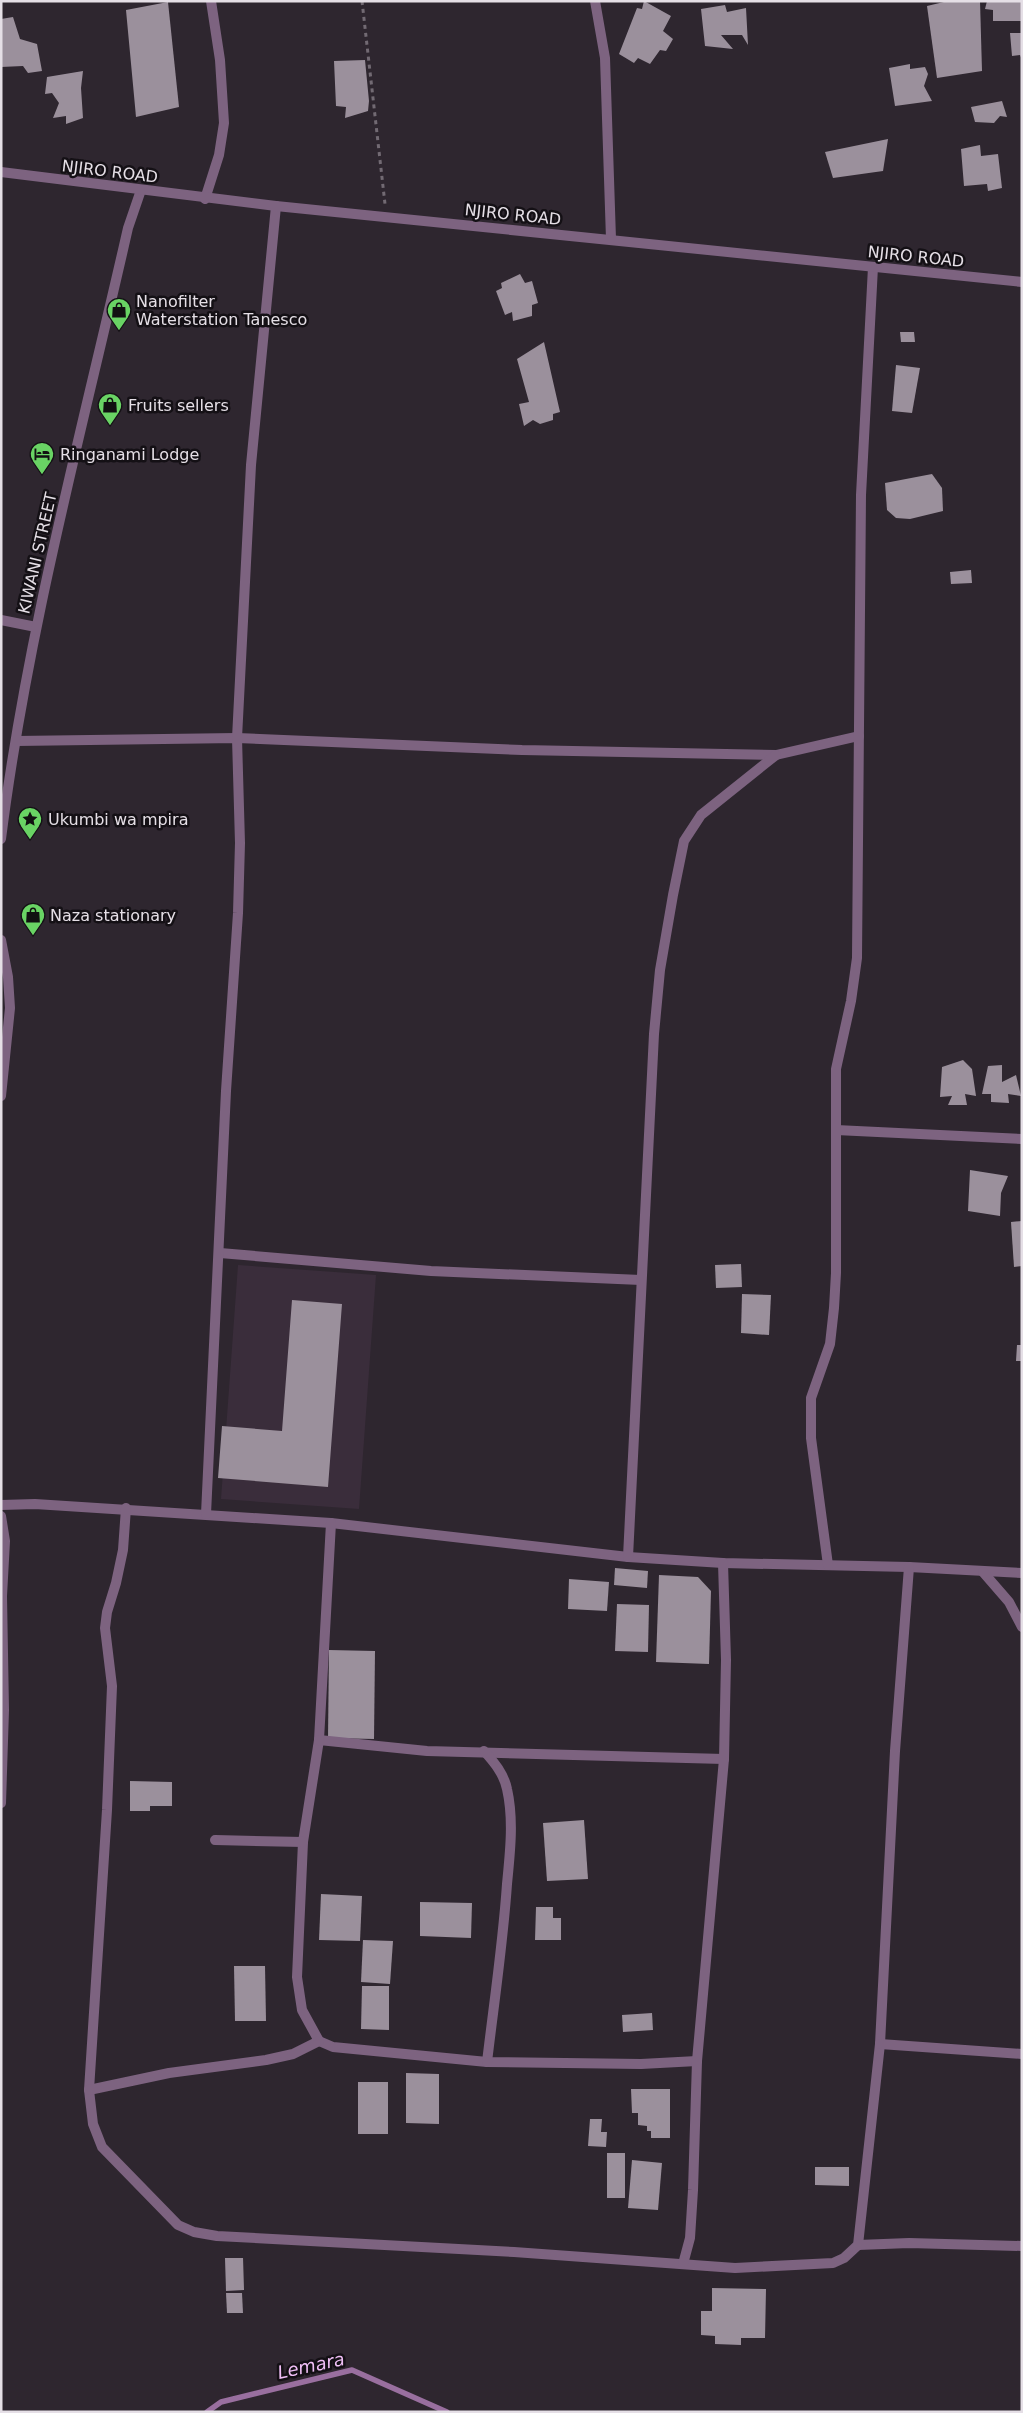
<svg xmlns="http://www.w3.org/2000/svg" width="1023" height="2413" font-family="'DejaVu Sans',sans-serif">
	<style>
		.built { fill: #3a2d3b }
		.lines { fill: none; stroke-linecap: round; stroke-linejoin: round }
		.stream { stroke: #996f9f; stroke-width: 5.5 }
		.building { fill: #9b909c }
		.path { stroke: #726a73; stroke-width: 3; stroke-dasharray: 4 4; stroke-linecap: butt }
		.minor { stroke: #7d6380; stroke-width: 10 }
		.tertiary { stroke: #7d6380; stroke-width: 10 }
		.labels { text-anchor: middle; stroke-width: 5; stroke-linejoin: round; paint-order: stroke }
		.street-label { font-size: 16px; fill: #e5dfe6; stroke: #141015 }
		.poi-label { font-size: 16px; fill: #e5dfe6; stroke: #141015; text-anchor: start }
		.water-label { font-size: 18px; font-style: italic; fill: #efbef5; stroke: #141015 }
	</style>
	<rect width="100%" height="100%" fill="#2e262f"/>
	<path class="built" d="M238 1265 376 1275 359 1509 221 1499Z"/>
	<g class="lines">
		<path class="stream" d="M207 2412 221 2402 352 2370 447 2412"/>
	</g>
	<g class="building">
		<path d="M644 1 671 16 663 31 673 39 666 51 660 50 650 64 638 58 634 63 619 54 637 8 642 9Z"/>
		<path d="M948 1H980L982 71 937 78 927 6Z"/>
		<path d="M987 1H1022V21H993V10L985 9Z"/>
		<path d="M168 2 179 107 136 117 126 10Z"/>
		<path d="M725 5 727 12 746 8 748 45 742 35H721L733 49 705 46 701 9Z"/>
		<path d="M13 17 20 39 37 44 42 71 28 73 23 66 1 67V19Z"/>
		<path d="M1010 33H1022V60L1020 55 1012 56Z"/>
		<path d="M365 60 369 101 368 111 345 118 346 107 336 106 334 61Z"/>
		<path d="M910 64V69L925 67 928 74 924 86 932 101 895 106 889 68Z"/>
		<path d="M83 71 81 88 83 118 66 124V116L53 118 59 103 52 93 45 94 47 77Z"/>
		<path d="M1002 101 1007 117 1000 116 994 123 975 122 971 107Z"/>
		<path d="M888 139 883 171 833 178 825 152Z"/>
		<path d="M980 145 981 156 998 154 1002 188 988 191 987 184 964 186 961 149Z"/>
		<path d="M520 274 525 283 532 281 538 303 532 305V316L513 321 512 312 505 315 496 291 502 288 501 283Z"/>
		<path d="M900 332H914L915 342H901Z"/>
		<path d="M544 342 560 412 553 414V420L540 424 533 420 524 426 519 404 529 402 517 359Z"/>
		<path d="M896 365 920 368 912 413 892 411Z"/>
		<path d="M932 474 942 488 943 511 910 519 896 518 887 510 885 483Z"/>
		<path d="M971 570 972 583 951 584 950 572Z"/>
		<path d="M963 1060 972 1069 976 1096 965 1094 967 1105H948L952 1096 940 1097 942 1067Z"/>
		<path d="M1002 1065V1082L1016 1075 1021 1096 1008 1094 1009 1103 991 1102V1094H982L988 1066Z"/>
		<path d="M970 1170 1008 1176 1001 1193 1000 1216 968 1211Z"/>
		<path d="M1022 1221V1266L1014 1267 1011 1222Z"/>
		<path d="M741 1264 742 1287 716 1288 715 1265Z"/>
		<path d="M742 1294 771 1295 769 1335 741 1333Z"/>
		<path d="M292 1300 342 1304 328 1487 218 1478 222 1426 282 1431Z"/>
		<path d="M1017 1345H1022V1361H1016Z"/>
		<path d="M615 1568 648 1571 647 1588 614 1585Z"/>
		<path d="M659 1575 698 1577 711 1591 709 1664 656 1662Z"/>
		<path d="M569 1579 609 1582 607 1611 568 1609Z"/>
		<path d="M617 1604 649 1605 648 1652 615 1651Z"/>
		<path d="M329 1650 375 1651 374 1739 328 1738Z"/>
		<path d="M130 1781 172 1782V1806H150V1811H130Z"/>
		<path d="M584 1820 588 1879 547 1881 543 1823Z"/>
		<path d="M321 1894 362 1896 360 1941 319 1940Z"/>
		<path d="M420 1902 472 1903 471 1938 420 1936Z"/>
		<path d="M536 1907H553V1918H561V1940H535Z"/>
		<path d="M363 1940 393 1941 390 1984 361 1982Z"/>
		<path d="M234 1966H265L266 2021H235Z"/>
		<path d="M362 1986H389V2030L361 2029Z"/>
		<path d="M652 2013 653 2030 623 2032 622 2015Z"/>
		<path d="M406 2073 439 2074V2124L406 2123Z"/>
		<rect x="358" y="2082" width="30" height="52"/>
		<path d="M631 2089H670V2138H651V2131H647V2126L638 2125V2113H632Z"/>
		<path d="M590 2119H602L601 2132H607L606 2147 588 2146Z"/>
		<rect x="607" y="2153" width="18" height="45"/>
		<path d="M632 2160 662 2163 658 2210 628 2208Z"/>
		<path d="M815 2167H849V2186L815 2185Z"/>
		<path d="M225 2258H243L244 2290 226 2291Z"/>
		<path d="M712 2288 766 2289 765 2338H741V2345L715 2344V2336L701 2335V2311H712Z"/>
		<path d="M226 2293H242L243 2313H227Z"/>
	</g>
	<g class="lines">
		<path class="path" d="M362 1 385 204"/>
		<g class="minor">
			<path d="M595 1 605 58 611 239"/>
			<path d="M205 199 219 155 224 123 220 60 211 1"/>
			<path d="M1 620 36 627"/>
			<path d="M16 741 237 738 522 750 776 755 859 736"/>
			<path d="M1 839C27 632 82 431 128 228L141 190"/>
			<path d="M1 940 8 977 10 1008 1 1096"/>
			<path d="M836 1130 1022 1139"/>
			<path d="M220 1253 431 1271 641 1280"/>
			<path d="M1 1505 35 1504 331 1523 628 1557 723 1563 909 1567 1022 1573"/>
			<path d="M126 1508 123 1550 116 1583 107 1612 105 1628 112 1686 107 1810 89 2090 93 2124 102 2147 178 2225 194 2232 217 2236 514 2252 735 2268 833 2263 844 2258 858 2245 880 2044 895 1751 909 1567"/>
			<path d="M206 1514 226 1091 238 913 240 843 237 738 251 465 276 206"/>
			<path d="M1 1516 5 1541 2 1596 4 1710 1 1803"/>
			<path d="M331 1523 319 1740 303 1842 297 1977 302 2010 319 2041 333 2047 487 2062 641 2064 697 2061"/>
			<path d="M628 1557 654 1034 660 970 673 895 684 841 701 815 776 755"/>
			<path d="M828 1565 811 1438V1398L830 1344 834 1308 836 1273V1069L851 1001 857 958 861 495 873 267"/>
			<path d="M983 1572 1009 1602 1022 1627"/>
			<path d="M319 1740 427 1751 724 1759"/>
			<path d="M484 1751C494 1762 504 1774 507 1789 514 1820 510 1853 507 1884 503 1943 494 2003 487 2062"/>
			<path d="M215 1840 303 1842"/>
			<path d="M880 2044 1022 2054"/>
			<path d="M89 2090 169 2073 266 2060 293 2054 319 2041"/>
			<path d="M858 2245 909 2243 1022 2246"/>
			<path d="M683 2264 690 2238 693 2190 697 2061 724 1759 726 1660 723 1563"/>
		</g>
		<path class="tertiary" d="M1 172 276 206 1022 282"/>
	</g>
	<defs>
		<g id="shop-pin" transform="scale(1.25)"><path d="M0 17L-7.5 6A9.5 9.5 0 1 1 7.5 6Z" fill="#69d364" stroke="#141015"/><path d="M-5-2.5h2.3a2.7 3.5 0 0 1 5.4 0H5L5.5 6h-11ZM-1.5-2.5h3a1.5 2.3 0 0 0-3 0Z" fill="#111"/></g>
		<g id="hotel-pin" transform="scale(1.25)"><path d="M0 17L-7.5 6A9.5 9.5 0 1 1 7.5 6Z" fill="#69d364" stroke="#141015"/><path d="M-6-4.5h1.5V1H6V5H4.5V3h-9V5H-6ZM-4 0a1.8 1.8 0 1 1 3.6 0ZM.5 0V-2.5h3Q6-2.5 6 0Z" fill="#111"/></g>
		<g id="sight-pin" transform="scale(1.25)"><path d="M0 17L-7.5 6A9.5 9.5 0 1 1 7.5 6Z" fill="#69d364" stroke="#141015"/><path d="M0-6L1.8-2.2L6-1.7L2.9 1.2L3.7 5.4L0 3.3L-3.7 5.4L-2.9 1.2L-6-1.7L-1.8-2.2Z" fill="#111"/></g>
	</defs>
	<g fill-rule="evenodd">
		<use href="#shop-pin" x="119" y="310"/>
		<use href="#shop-pin" x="110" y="405"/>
		<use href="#hotel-pin" x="42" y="454"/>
		<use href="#sight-pin" x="30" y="819"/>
		<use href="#shop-pin" x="33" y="915"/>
	</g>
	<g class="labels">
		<g class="street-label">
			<text transform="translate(110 171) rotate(7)" y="6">NJIRO ROAD</text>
			<text transform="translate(513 214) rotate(6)" y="6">NJIRO ROAD</text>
			<text transform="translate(916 256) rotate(6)" y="6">NJIRO ROAD</text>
			<text transform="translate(37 553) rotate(-77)" y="6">KIWANI STREET</text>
		</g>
		<g class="poi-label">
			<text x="136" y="307">Nanofilter<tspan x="136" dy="18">Waterstation Tanesco</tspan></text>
			<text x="128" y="411">Fruits sellers</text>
			<text x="60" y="460">Ringanami Lodge</text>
			<text x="48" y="825">Ukumbi wa mpira</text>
			<text x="50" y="921">Naza stationary</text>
		</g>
		<g class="water-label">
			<text transform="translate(311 2366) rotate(-12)" y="6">Lemara</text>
		</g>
	</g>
	<rect width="1023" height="2413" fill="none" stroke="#e5dfe6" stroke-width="5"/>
</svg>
